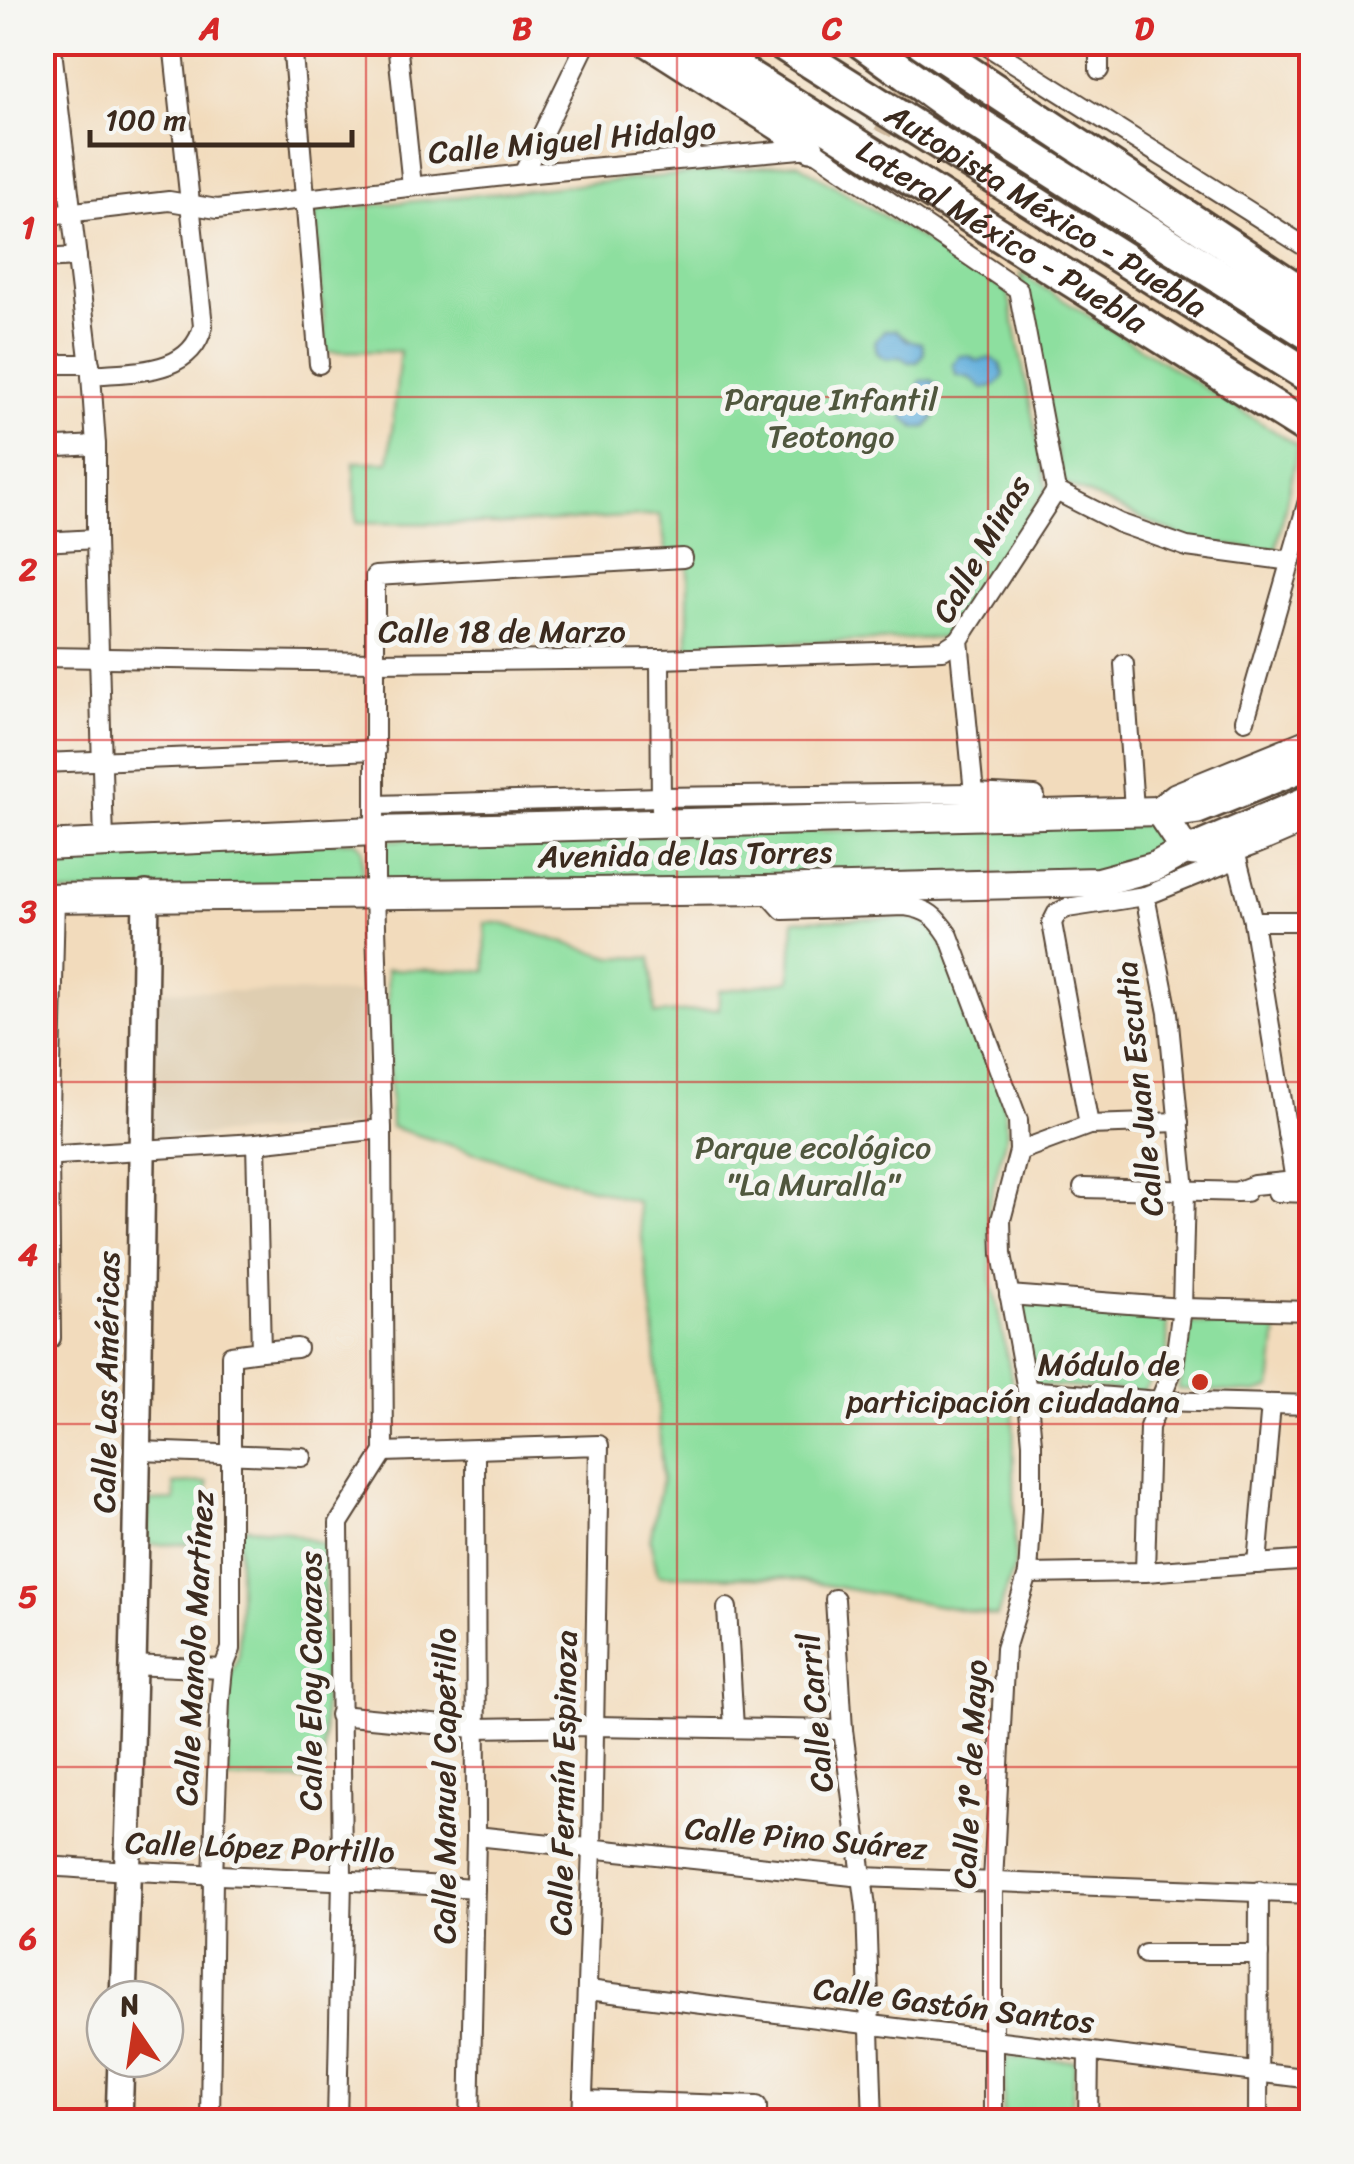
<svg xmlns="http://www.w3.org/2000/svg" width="1354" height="2164" font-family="Sriracha,sans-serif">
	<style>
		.built { fill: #dfceb1 }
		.green { fill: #8ddf9f; stroke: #64845e; stroke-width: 2.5 }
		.water { fill: #62afdc; stroke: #4e6c7d; stroke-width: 2.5 }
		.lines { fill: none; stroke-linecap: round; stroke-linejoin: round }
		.street-tunnel { stroke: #cdb89c; stroke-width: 18; stroke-dasharray: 18 9; stroke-linecap: butt }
		.street-casing { stroke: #564536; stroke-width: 22 }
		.secondary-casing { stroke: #564536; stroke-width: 30 }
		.primary-casing { stroke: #564536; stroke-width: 32 }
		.highway-casing { stroke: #564536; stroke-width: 38 }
		.street { stroke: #fff; stroke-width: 18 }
		.secondary { stroke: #fff; stroke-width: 25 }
		.primary { stroke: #fff; stroke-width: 28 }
		.highway { stroke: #fff; stroke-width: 32 }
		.grid { fill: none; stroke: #d62828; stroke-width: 2.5; stroke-opacity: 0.55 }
		.poi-dot { fill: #c8321e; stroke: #f6f6f2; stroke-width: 4 }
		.labels { text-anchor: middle; stroke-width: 10; stroke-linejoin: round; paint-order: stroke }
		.street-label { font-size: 32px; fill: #3b2a1e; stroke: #f6f6f2 }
		.park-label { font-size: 32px; fill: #50573e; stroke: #f6f6f2 }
		.poi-label { font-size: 32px; fill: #3b2a1e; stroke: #f6f6f2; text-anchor: end }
		.neatline { fill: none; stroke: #d62828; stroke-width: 4 }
		.grid-label { font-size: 32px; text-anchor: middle; font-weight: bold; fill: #d62828 }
	</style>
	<rect width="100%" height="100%" fill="#f6f6f2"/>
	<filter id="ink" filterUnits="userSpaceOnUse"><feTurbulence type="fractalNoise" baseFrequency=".01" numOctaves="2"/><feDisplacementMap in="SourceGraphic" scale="20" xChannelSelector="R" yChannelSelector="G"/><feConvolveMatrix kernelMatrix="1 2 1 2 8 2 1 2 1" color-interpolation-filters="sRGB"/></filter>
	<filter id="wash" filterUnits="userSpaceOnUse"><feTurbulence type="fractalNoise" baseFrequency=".0048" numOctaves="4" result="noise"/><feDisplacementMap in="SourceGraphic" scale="40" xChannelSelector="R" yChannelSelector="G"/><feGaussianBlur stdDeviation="2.25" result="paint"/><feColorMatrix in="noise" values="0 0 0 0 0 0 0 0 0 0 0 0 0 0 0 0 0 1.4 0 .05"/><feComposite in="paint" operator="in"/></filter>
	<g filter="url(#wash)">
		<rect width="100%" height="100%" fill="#f2dbbc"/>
		<path class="built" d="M159 990 368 993V1126L153 1138Z"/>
		<g class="green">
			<path d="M797 163 1008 292 1047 489 946 638 775 643 774 647 688 646V559L668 560 660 515 503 524 356 523 354 462H389L400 351 326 352 315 211Z"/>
			<path d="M1020 273 1298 446 1276 551 1192 541 1063 483Z"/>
			<path d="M1154 824 1167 833 1165 852 1099 874 383 885 382 847 388 840Z"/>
			<path d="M355 841 362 848V880L357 887 43 894 42 849Z"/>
			<path d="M906 918 928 925 938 936 1002 1094 1007 1131 988 1207 992 1281 1013 1386 1015 1565 997 1616 787 1578 658 1575 650 1540 662 1480 654 1324 637 1202 391 1127 387 969 486 971 485 923H500L611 957 651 958 655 1014 719 1009V991L790 981 794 920Z"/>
			<path d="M1019 1303 1168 1315 1167 1359 1143 1392 1034 1385Z"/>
			<path d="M1191 1323 1277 1328 1271 1388 1256 1393 1178 1389Z"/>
			<path d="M208 1482 209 1543 148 1545V1501L175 1500 174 1484Z"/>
			<path d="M239 1527 284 1531 325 1545 323 1781 227 1779 229 1679 239 1654Z"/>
			<path d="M1006 2057 1075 2061 1071 2121 1002 2122Z"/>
		</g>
		<g class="water">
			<path d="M884 330H896L907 340 922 343 924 353 918 362H908L901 357 886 359 877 353 875 342Z"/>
			<path d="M959 356H969L977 361 992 358 1000 364 1004 375C998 386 994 387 982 388L970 378 956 375 953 365Z"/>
			<path d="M931 380 939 387C938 399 933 405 934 418L927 427 916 428 904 418 905 406 916 395 920 381Z"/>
		</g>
	</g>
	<g filter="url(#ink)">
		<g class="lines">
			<path class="street-tunnel" d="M870 157 914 74"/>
			<g class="street-casing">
				<g id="street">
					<path d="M51 42 91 375 96 445V539L104 844"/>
					<path d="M292 42 319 364"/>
					<path d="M397 42 412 186"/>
					<path d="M981 42 1312 251"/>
					<path d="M1099 70V42"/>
					<path d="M523 174 587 42"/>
					<path d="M42 210 49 215 169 201 217 209 523 174 811 148 1018 289 1056 491 959 640 974 793"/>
					<path d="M42 259 77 257"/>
					<path d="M42 364H90"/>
					<path d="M91 375C132 371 191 376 203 326L173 42"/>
					<path d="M42 448 96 445"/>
					<path d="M1056 491 1119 523 1187 547 1291 561"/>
					<path d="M42 542 96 539"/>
					<path d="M42 657 375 662 660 659 943 650 959 640"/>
					<path d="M660 659 661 809"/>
					<path d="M1124 664 1134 809"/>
					<path d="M1245 720 1312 487"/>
					<path d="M42 763 376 750"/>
					<path d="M376 805 661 797 974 793 1035 796"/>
					<path d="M1235 851 1253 921 1295 1181 1254 1185 1236 1192"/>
					<path d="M765 890 783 910 905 906C928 909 936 916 949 936L1018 1120 1019 1151 1001 1220 1002 1254 1027 1390 1032 1443V1509L1028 1574 1005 1649 993 1882V2122"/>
					<path d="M1145 896 1168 1013 1185 1190 1182 1308 1174 1366 1149 1427 1145 1572"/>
					<path d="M1253 921H1312"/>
					<path d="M1089 1125 1052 923 1057 913 1067 908 1145 896 1237 859"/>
					<path d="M1287 1134 1312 1132"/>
					<path d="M1019 1151 1089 1125 1179 1122"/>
					<path d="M42 1156 256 1143 382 1129"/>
					<path d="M1083 1188 1246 1192"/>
					<path d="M1277 1192 1312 1193"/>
					<path d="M1009 1295 1182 1308 1312 1311"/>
					<path d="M51 1338 49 1155 55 897"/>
					<path d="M261 1351 297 1348"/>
					<path d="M1027 1390 1158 1401 1312 1405"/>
					<path d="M140 1451 302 1457"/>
					<path d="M384 1452 599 1445 592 1848 582 2122"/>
					<path d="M1257 1564 1271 1404"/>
					<path d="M1028 1574 1145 1572 1312 1560"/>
					<path d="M835 1599 843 1730 866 1907 873 2122"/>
					<path d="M727 1608 734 1728"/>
					<path d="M131 1665 223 1669"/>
					<path d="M339 1715 474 1728 594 1726 843 1730"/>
					<path d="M476 1836 862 1877 1312 1894"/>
					<path d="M42 1866C187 1875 331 1878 475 1888"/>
					<path d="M1145 1954H1259"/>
					<path d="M588 1990 1312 2079"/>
					<path d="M583 2100 757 2106V2122"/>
					<path d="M210 2122 213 1876 220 1699 223 1669 231 1649V1355L261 1351 256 1143"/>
					<path d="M337 2122 342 1878 339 1523 384 1452 382 1129 375 892V576L683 558"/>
					<path d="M470 2122 476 1836 475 1451"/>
					<path d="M1088 2122 1089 2053"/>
					<path d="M1258 2122 1259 1891"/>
				</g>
			</g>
			<g class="secondary-casing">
				<g id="secondary">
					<path d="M645 42 811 148"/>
					<path d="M1159 811 1183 813 1198 811 1312 765"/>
					<path d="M1190 849 1312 797"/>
					<path d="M123 1999C137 1631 140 1263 146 894"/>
					<path d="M119 2122 121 2059"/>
				</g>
			</g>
			<g class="primary-casing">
				<g id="primary">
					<path d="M1159 811 1185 850C1225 860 1274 830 1312 816"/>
					<path d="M1159 811 1177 797 1312 742"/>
					<path d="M42 846 375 831 1159 811"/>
					<path d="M42 898 765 890 1098 882 1154 867 1185 850"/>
				</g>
			</g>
			<g class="highway-casing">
				<g id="highway">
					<path id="s1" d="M693 42 1312 431"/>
					<path id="s2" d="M780 42 1312 378"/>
					<path d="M862 42 955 109 1312 335"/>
					<path d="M922 42 1312 300"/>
				</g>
			</g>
			<use href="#street" class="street"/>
			<use href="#secondary" class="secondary"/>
			<use href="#primary" class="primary"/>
			<use href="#highway" class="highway"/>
		</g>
	</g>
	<path class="grid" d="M366 42V2122M677 42V2122M988 42V2122M42 397H1312M42 740H1312M42 1082H1312M42 1424H1312M42 1767H1312"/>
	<circle class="poi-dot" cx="1200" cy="1382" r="10"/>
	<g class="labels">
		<g class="street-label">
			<text transform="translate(572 140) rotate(-5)" y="11">Calle Miguel Hidalgo</text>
			<text dy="11" stroke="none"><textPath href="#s2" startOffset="315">Autopista México - Puebla</textPath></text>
			<text dy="11" stroke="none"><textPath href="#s1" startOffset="365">Lateral México - Puebla</textPath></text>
			<text transform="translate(981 549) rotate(-60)" y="11">Calle Minas</text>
			<text x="502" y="642">Calle 18 de Marzo</text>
			<text transform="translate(685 854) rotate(-1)" y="11">Avenida de las Torres</text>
			<text transform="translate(1139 1089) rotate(-96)" y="11">Calle Juan Escutia</text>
			<text transform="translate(106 1382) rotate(-89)" y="11">Calle Las Américas</text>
			<text transform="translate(194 1648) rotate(-87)" y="11">Calle Manolo Martínez</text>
			<text transform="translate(310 1681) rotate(-90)" y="11">Calle Eloy Cavazos</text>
			<text transform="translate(815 1713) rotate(-95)" y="11">Calle Carril</text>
			<text transform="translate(970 1774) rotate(-87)" y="11">Calle 1º de Mayo</text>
			<text transform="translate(563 1783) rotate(-89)" y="11">Calle Fermín Espinoza</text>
			<text transform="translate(444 1786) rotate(-90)" y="11">Calle Manuel Capetillo</text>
			<text transform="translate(806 1838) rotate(5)" y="11">Calle Pino Suárez</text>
			<text transform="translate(260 1847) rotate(2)" y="11">Calle López Portillo</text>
			<text transform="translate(954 2005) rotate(7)" y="11">Calle Gastón Santos</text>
		</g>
		<g class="park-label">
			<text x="831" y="410">Parque Infantil<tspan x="831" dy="37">Teotongo</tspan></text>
			<text x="813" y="1158">Parque ecológico<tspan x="813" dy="37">"La Muralla"</tspan></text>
		</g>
		<g class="poi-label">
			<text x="1180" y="1375">Módulo de<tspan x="1180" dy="37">participación ciudadana</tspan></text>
		</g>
	</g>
	<rect width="1354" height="2164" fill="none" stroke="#f6f6f2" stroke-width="110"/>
	<g transform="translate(135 2029) rotate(347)"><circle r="48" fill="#f6f6f2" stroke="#aba49d" stroke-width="2.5"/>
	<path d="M0-8L18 38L0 25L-18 38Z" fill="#c8321e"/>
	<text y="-15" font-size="28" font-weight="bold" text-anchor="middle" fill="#3b2a1e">N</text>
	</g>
	<path d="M90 130v15h262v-15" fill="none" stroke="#3b2a1e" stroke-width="5"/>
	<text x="105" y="130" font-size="30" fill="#3b2a1e" stroke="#f6f6f2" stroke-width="8" paint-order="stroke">100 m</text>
	<rect x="55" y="55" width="1244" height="2054" class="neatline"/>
	<g class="grid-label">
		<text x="210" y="39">A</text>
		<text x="522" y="39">B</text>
		<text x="832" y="39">C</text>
		<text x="1144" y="39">D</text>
		<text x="28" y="238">1</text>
		<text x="28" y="580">2</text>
		<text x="28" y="922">3</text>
		<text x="28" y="1265">4</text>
		<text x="28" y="1607">5</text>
		<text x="28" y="1949">6</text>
	</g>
</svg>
